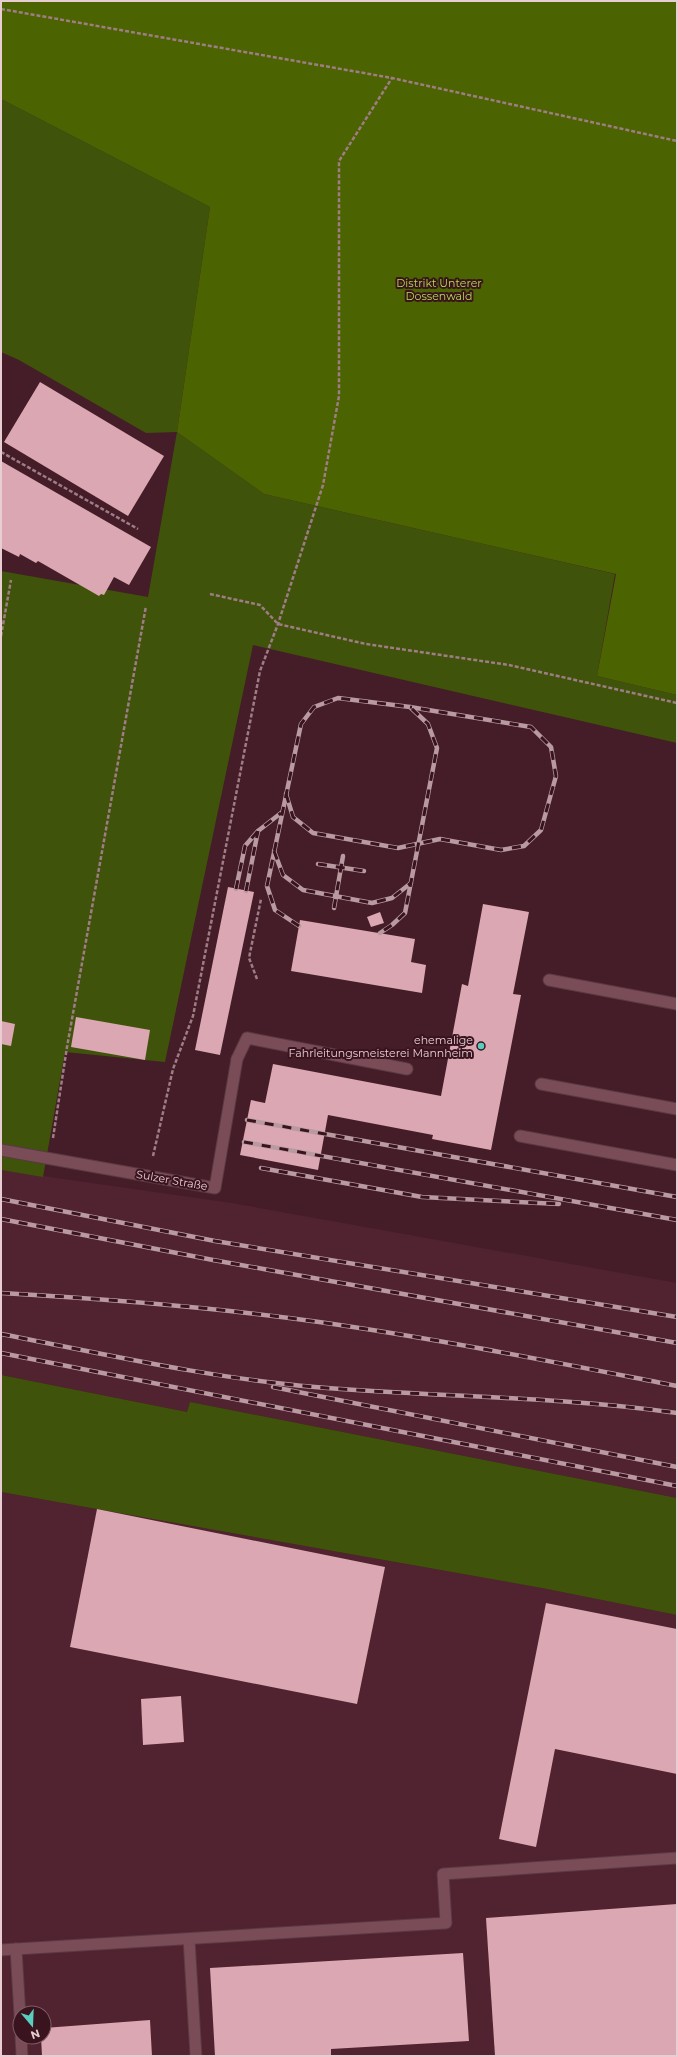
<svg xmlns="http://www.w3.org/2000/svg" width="678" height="2057" font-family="Montserrat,sans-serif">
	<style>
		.built { fill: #512230; fill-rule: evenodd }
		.green { fill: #40530a }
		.forest { fill: #4c6301 }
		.building { fill: #daa7b2 }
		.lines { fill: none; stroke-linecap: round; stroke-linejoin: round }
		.service-casing { stroke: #5a3942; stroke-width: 13 }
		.minor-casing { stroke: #5a3942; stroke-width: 13 }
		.path { stroke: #9e7d85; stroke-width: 2.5; stroke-dasharray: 4 2; stroke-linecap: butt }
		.service { stroke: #794c57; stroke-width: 11 }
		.minor { stroke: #794c57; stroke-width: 11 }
		.rail-casing { stroke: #b99aa1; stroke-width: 4.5 }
		.rail { stroke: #39131e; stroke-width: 3; stroke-dasharray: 9; stroke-linecap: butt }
		.poi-dot { fill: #59cebf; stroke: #39131e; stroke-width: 1.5 }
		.labels { text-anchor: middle; stroke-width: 4; stroke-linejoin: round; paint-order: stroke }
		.park-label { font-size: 11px; fill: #b3dc4e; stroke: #39131e }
		.poi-label { font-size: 11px; fill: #e8cdd2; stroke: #39131e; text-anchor: end }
		.street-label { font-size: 11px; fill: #e8cdd2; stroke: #39131e }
	</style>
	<rect width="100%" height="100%" fill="#441d28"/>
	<g class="built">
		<path d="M1 1170 232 1203 677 1283V1498L190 1402 187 1412 1 1375Z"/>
		<path d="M1 1492 542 1588 677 1615V2056H1ZM20 2013H44V2037H20Z"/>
	</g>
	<g class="green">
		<path d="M1 99 210 207 177 432 264 494 615 574 597 676 677 695V743L253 645 165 1062 65 1052 43 1177 1 1170V571L148 597 177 432 146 433 19 360 1 352Z"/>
		<path d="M1 1375 187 1412 190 1402 677 1498V1615L542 1588 1 1492Z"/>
	</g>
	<path class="forest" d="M1 1H677V695L597 676 616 574 264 494 177 432 210 207 1 99Z"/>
	<g class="building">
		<path d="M40 382 164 456 128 516 4 442Z"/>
		<path d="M1 461 151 547 129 585 114 577 104 595 101 594 99 596 38 561 36 563 20 554 19 557 1 548Z"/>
		<path d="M228 887 254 892 220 1055 195 1050Z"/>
		<path d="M483 904 529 912 513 994 521 995 491 1150 432 1139 433 1135 328 1115 318 1170 240 1155 251 1100 265 1103 273 1064 441 1096 462 984 468 986Z"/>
		<path d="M380 912 384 923 371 927 367 917Z"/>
		<path d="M300 920 415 939 411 962 426 965 422 993 291 971Z"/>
		<path d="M76 1017 150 1030 145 1060 71 1047Z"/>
		<path d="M1 1021 15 1024 11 1046 1 1044Z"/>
		<path d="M97 1509 385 1567 357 1704 70 1647Z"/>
		<path d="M546 1603 677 1629V1774L555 1749 536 1847 499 1839Z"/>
		<path d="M181 1696 184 1742 143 1745 141 1699Z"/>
		<path d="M677 1904V2056H495L486 1918Z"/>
		<path d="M463 1953 469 2041 331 2049V2056H215L210 1968Z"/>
		<path d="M150 2020 152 2056H42L41 2037H44V2028Z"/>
	</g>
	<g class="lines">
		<g class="service-casing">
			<g id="service">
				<path d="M549 980 677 1004"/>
				<path d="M237 1059 247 1038 407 1069"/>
				<path d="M541 1084 677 1109"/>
				<path d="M520 1136 677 1165"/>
				<path d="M189 1939 196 2056"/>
				<path d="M1 1950 16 1949"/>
				<path d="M20 2016 16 1949 446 1923 443 1874 677 1858"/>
				<path d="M21 2037 22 2056"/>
			</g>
		</g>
		<g class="minor-casing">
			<path id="minor" d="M1 1150 215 1188 237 1059"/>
		</g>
		<g class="path">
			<path d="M1 9 392 78 677 141"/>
			<path d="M1 452 138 529"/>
			<path d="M210 594 260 605 278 624 366 644 509 665 677 703"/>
			<path d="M1 636 11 580"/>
			<path d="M257 979 249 958 261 899"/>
			<path d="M53 1138 67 1047 146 606"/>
			<path d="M153 1156 173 1069 193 1016 260 671 278 624 323 485 339 396V161L392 78"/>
		</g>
		<use href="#service" class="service"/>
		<use href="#minor" class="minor"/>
		<g class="rail-casing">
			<g id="rail">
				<path d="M286 794 293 817 313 833 398 848 440 839 501 850 524 846 541 830 556 776 551 747 531 727 410 707"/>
				<path d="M274 851 283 875 303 890 372 903 392 898 411 883"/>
				<path d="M318 864 364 871"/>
				<path d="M236 889 245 846 258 831 281 813"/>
				<path d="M246 891 258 831"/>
				<path d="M334 908 343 856"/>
				<path d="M299 926 275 910 267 886 301 724 314 707 338 698 410 707 428 724 437 748 405 913 392 925 380 933"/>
				<path d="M247 1120 677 1197"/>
				<path d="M244 1142 677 1220"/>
				<path d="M261 1168 422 1197 559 1204"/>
				<path d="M1 1199 215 1241 677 1317"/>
				<path d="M1 1219 213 1260 677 1343"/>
				<path d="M1 1293C107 1299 213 1307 319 1322 439 1339 558 1363 677 1386"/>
				<path d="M1 1334C105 1354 209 1378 315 1387 435 1397 557 1396 677 1413"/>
				<path d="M1 1353 677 1486"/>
				<path d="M273 1387 677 1467"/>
			</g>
		</g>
		<use href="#rail" class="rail"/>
	</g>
	<circle class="poi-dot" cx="481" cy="1046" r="4"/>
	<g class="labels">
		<g class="park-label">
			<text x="439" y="287">Distrikt Unterer<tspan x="439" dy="13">Dossenwald</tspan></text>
		</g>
		<g class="poi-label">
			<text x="473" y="1044">ehemalige<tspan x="473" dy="13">Fahrleitungsmeisterei Mannheim</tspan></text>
		</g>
		<g class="street-label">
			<text transform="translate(172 1180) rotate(10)" y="4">Sulzer Straße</text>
		</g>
	</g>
	<rect width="678" height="2057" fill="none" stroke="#e8cdd2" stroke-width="4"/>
	<g transform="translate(32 2025) rotate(161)"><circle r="19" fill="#39131e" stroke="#7f5d66"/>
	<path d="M0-3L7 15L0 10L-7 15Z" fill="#59cebf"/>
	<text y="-6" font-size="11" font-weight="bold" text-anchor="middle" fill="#e8cdd2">N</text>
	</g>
</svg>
